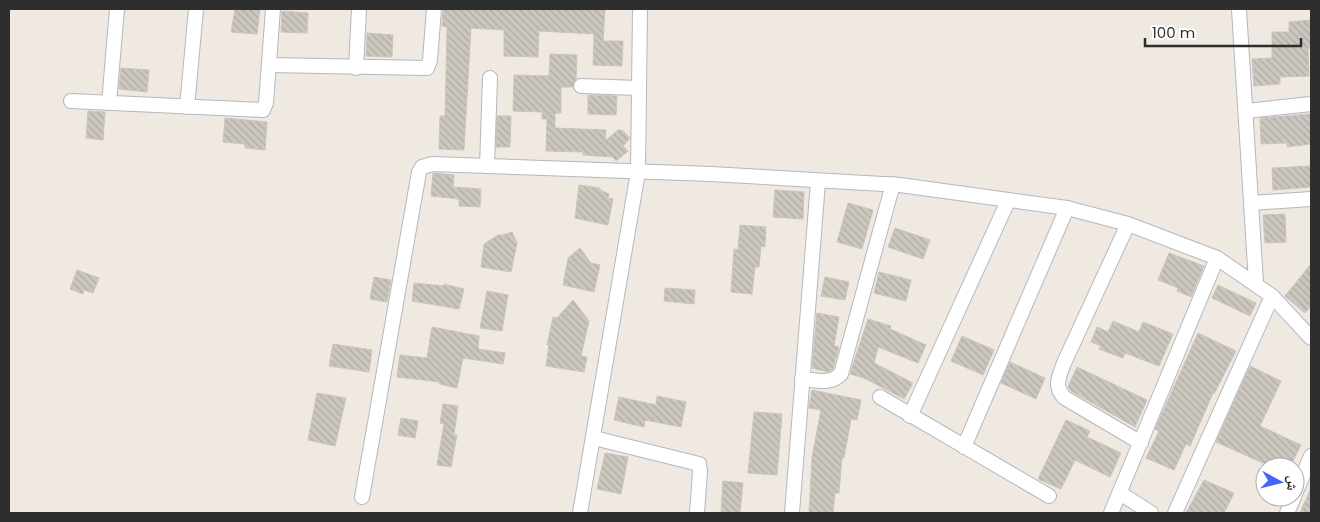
<svg xmlns="http://www.w3.org/2000/svg" width="1320" height="522" font-family="Poppins,'Noto Naskh Arabic',sans-serif">
	<style>
		.building { fill: url(#building-back-hatch); stroke: #cbc5ba }
		.lines { fill: none; stroke-linecap: round; stroke-linejoin: round }
		.minor-casing { stroke: #b4b7c1; stroke-width: 16 }
		.minor { stroke: #fff; stroke-width: 14 }
	</style>
	<defs>
		<pattern id="building-back-hatch" width="6" height="6" patternUnits="userSpaceOnUse" patternTransform="scale(1.25)"><rect width="6" height="6" fill="#cbc7bf"/><path d="M-1 5l2 2M0 0l6 6M5-1l2 2" fill="none" stroke="#afaba4"/></pattern>
	</defs>
	<rect width="100%" height="100%" fill="#efe9e1"/>
	<g class="building">
		<path d="M235 9H260L257 34 231 32Z"/>
		<path d="M443 9H605L603 41H623L622 66 593 65 594 34 539 31 538 57 504 56V30L471 28 464 150 439 149 440 116H445L446 74 447 27 442 26Z"/>
		<path d="M282 11 308 13 307 33 281 32Z"/>
		<path d="M1310 20 1311 48H1308L1309 76 1280 77V84L1254 86 1252 59 1272 58V32H1289V22Z"/>
		<path d="M367 33 393 35 392 57 366 56Z"/>
		<path d="M550 54 577 55 576 79 573 87H561V113H555V128L606 130 605 141 618 130H622L630 138 623 146 628 151 616 161 613 157 583 155V152L546 151 547 119H542V112L513 111 514 75 549 76Z"/>
		<path d="M121 68 149 70 147 92 119 89Z"/>
		<path d="M588 95 617 96 616 115 588 114Z"/>
		<path d="M88 111 105 112 103 140 86 138Z"/>
		<path d="M1311 114V144L1287 147V143L1261 144 1260 118Z"/>
		<path d="M497 116H511L510 147H496Z"/>
		<path d="M225 118 267 122 265 150 245 148V144L223 142Z"/>
		<path d="M1311 166V187L1273 190 1272 168Z"/>
		<path d="M433 173 454 175 453 187 481 189 480 207 459 206V199L431 196Z"/>
		<path d="M579 185 600 188V190L609 194 608 198 613 199 608 225 575 218Z"/>
		<path d="M775 190 804 192 803 219 773 217Z"/>
		<path d="M848 203 873 210 862 249 837 242Z"/>
		<path d="M1285 214 1286 242 1265 243 1263 215Z"/>
		<path d="M740 225 766 227 765 247 761 246 759 267H755L752 294 731 292 734 249 738 250Z"/>
		<path d="M895 228 930 240 923 259 888 247Z"/>
		<path d="M512 232 517 243 511 272 481 267 484 244 498 235H503Z"/>
		<path d="M580 248 591 263 600 265 594 292 563 285 568 258Z"/>
		<path d="M1169 253 1204 266 1191 297 1177 291 1178 288 1158 280Z"/>
		<path d="M1311 264V306L1305 313 1285 296Z"/>
		<path d="M77 270 99 278 93 293 84 290 83 294 70 289Z"/>
		<path d="M879 272 911 280 906 301 874 293Z"/>
		<path d="M374 277 391 280 387 302 370 299Z"/>
		<path d="M825 277 849 282 845 300 821 296Z"/>
		<path d="M414 283 444 286V284L464 289 459 309 412 301Z"/>
		<path d="M1218 285 1256 303 1250 316 1212 298Z"/>
		<path d="M665 288 695 290 694 304 664 301Z"/>
		<path d="M487 291 508 295 502 331 480 328Z"/>
		<path d="M573 300 589 321 581 356 587 357 584 372 546 366 549 345H547L553 317 557 318Z"/>
		<path d="M817 313 839 317 834 346 839 347 833 369 828 372 812 368Z"/>
		<path d="M868 319 891 326 890 329 926 345 918 363 878 347 874 363 913 383 904 399 864 378 850 374Z"/>
		<path d="M1113 321 1139 332 1143 322 1173 334 1159 366 1125 353 1123 358 1099 349 1101 346 1091 342 1097 327 1108 332Z"/>
		<path d="M432 327 479 336 478 349 505 353 503 364 463 358 457 388 439 384 440 382 397 377 400 355 427 358Z"/>
		<path d="M1198 333 1236 351 1214 394 1213 393 1190 446 1186 444 1174 470 1146 458 1159 431 1155 429Z"/>
		<path d="M962 336 994 350 983 375 951 361Z"/>
		<path d="M333 344 372 350 369 372 329 366Z"/>
		<path d="M1010 362 1045 378 1036 399 1001 383Z"/>
		<path d="M1250 366 1281 381 1260 426 1301 445 1290 467H1272L1216 442Z"/>
		<path d="M1077 367 1147 400 1135 427 1071 391 1068 387Z"/>
		<path d="M812 390 861 400 857 420 851 419 844 458H842L839 493H835L833 513H809L812 457 821 410 809 408Z"/>
		<path d="M317 393 346 398 335 446 308 440Z"/>
		<path d="M657 396 686 402 681 427 645 420 644 427 614 420 619 397 656 405Z"/>
		<path d="M443 404 458 406 454 435H457L451 467 437 465 444 424 440 423Z"/>
		<path d="M754 412 782 414 777 475 748 473Z"/>
		<path d="M401 418 418 421 415 438 398 435Z"/>
		<path d="M1066 420 1090 431 1087 437 1121 453 1110 477 1075 460 1061 489 1038 479Z"/>
		<path d="M605 453 628 457 621 494 597 489Z"/>
		<path d="M1204 480 1234 493 1224 513H1186Z"/>
		<path d="M723 481 743 483 740 513H721Z"/>
		<path d="M1311 488V513H1300Z"/>
	</g>
	<g class="lines">
		<g class="minor-casing">
			<g id="minor">
				<path d="M1239 9 1256 283"/>
				<path d="M269 65 427 68 430 60 434 9"/>
				<path d="M356 68 359 9"/>
				<path d="M581 86 639 88"/>
				<path d="M71 101 263 110 266 103 273 9"/>
				<path d="M109 103 117 9"/>
				<path d="M187 107 196 9"/>
				<path d="M1246 111 1311 104"/>
				<path d="M487 166 490 78"/>
				<path d="M1251 203 1311 199"/>
				<path d="M1128 224 1064 363C1059 377 1053 387 1065 398L1141 443"/>
				<path d="M802 379C817 380 830 385 841 374L893 184"/>
				<path d="M880 397 1049 496"/>
				<path d="M910 416 1008 201"/>
				<path d="M594 438 699 464 700 472 697 513"/>
				<path d="M964 447 1067 208"/>
				<path d="M1120 493 1151 513"/>
				<path d="M1295 494 1311 456"/>
				<path d="M362 497 419 172 422 167 432 164 711 174 900 185 1067 208 1128 224 1217 258 1272 296 1311 338"/>
				<path d="M580 513 638 172 640 9"/>
				<path d="M792 513 818 182"/>
				<path d="M1111 513 1217 258"/>
				<path d="M1175 513 1272 296"/>
				<path d="M1287 513 1294 497"/>
			</g>
		</g>
		<use href="#minor" class="minor"/>
	</g>
	<rect width="1320" height="522" fill="none" stroke="#2e2e2e" stroke-width="20"/>
	<g transform="translate(1280 482) rotate(97)"><circle r="24" fill="#ffffff" stroke="#ababab"/>
	<path d="M0-4L9 19L0 12L-9 19Z" fill="#4264fb"/>
	<text y="-8" font-size="14" font-weight="bold" text-anchor="middle" fill="#2e2e2e">ش</text>
	</g>
	<path d="M1145 38v8h156v-8" fill="none" stroke="#2e2e2e" stroke-width="2.5"/>
	<text x="1152" y="38" font-size="15" fill="#2e2e2e" stroke="#ffffff" stroke-width="4" paint-order="stroke">100 m</text>
</svg>
